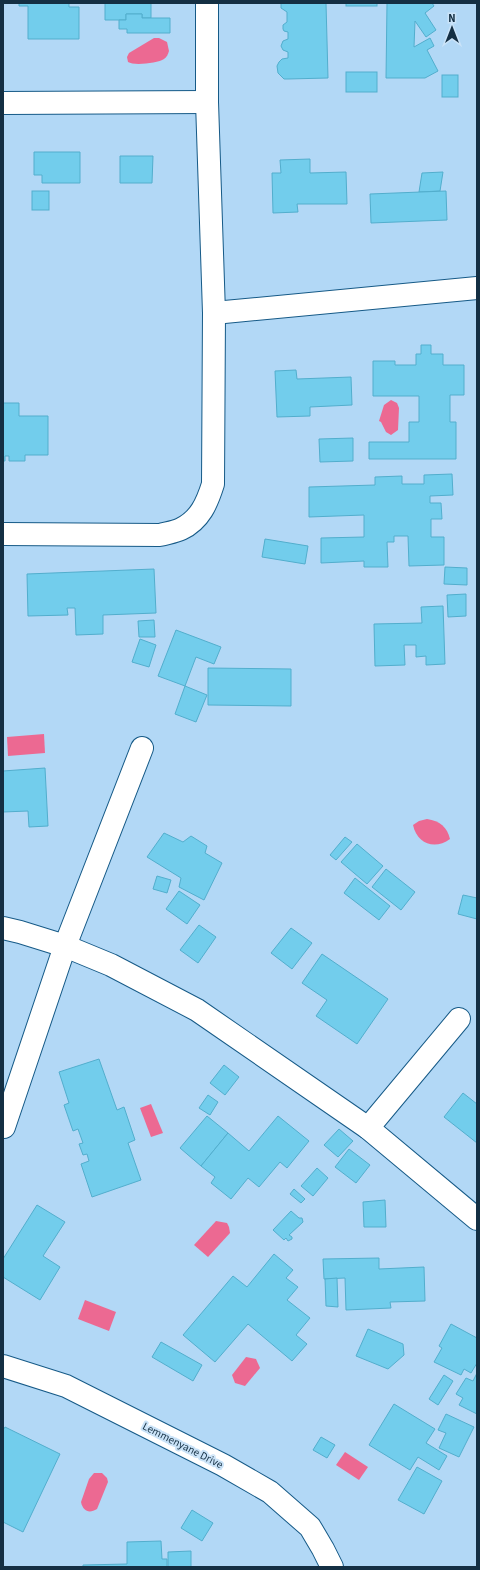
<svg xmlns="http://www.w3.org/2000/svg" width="480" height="1570" font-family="'Source Sans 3',sans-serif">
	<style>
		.water { fill: #ec6992 }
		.building { fill: #72cdec; stroke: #52aecd }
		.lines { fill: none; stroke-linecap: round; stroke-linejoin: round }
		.street-casing { stroke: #165a87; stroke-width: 24 }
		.secondary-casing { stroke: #165a87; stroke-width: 24 }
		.street { stroke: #fff; stroke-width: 22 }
		.secondary { stroke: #fff; stroke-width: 22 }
		.labels { text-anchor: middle; stroke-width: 4; stroke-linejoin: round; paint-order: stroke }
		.street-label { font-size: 11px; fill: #142f43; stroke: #cae3f8 }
	</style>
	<rect width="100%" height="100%" fill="#b2d8f6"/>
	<g class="water">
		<path d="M154 38H159L167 42 169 51C168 54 167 57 164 59 158 63 134 66 128 62L127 57 129 53Z"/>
		<path d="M391 400 397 403 399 408 398 430 391 435 386 432 381 422 379 421 384 405Z"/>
		<path d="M44 734 45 753 8 756 7 737Z"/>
		<path d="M427 819C440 821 447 827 450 839 435 850 417 844 413 825L419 821Z"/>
		<path d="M151 1104 163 1133 151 1137 140 1108Z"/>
		<path d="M216 1221 227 1223 229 1227 230 1233 208 1257 194 1245Z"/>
		<path d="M85 1300 116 1312 109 1331 78 1319Z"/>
		<path d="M246 1357 256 1359 260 1368 245 1386 235 1383 232 1375Z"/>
		<path d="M345 1452 368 1467 359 1480 336 1465Z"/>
		<path d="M94 1473H102L107 1478 108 1482 97 1509C89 1514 83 1511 81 1502L89 1479Z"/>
	</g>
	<g class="building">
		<path d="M19 3H69V7H79V39H28V6H19Z"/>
		<path d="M105 3H151V18H142V14H126V20H105Z"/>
		<path d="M281 3H326L328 78 288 79H284L278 73 277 66 279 62 282 59 288 58V52L283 50 281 46 283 41 288 39V32L284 31 283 29V25L287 22V12L281 8Z"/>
		<rect x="346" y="3" width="31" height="3"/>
		<path d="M387 3H432L434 6 425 13 436 30 426 37 415 21 414 47 430 38 434 46 427 50 438 71 425 78H386Z"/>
		<path d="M126 14H142V18H170V33H127V29H119V20H126Z"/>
		<rect x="346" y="72" width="31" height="20"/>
		<rect x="442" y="75" width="16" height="22"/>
		<path d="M34 152H80V183H42V175H34Z"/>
		<path d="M120 156H153L152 183H120Z"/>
		<path d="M310 159V173L346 172 347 204H297L298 212 273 213 272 173H281L280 160Z"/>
		<path d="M443 172 440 191 419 192 422 173Z"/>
		<rect x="32" y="191" width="17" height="19"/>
		<path d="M446 191 447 220 371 223 370 194Z"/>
		<path d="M421 345H431V354H443V365H464V395H450V422H456V459H369V442H409V422H419V396H373V361H395V365H416V354H421Z"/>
		<path d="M296 370 297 379 351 377 352 405 310 407V416L277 417 275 371Z"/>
		<path d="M3 403H19V416H48V455H25V461H9V456H5V461H3Z"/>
		<path d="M353 438V461L320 462 319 439Z"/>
		<path d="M452 474 453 495 430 496V503H441L442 519H431V537H444V565L409 566 408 536H394V542H387L388 567H364V561L321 563V538L364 537V515L309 517V487L375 485V477L402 476V484H424V475Z"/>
		<path d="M265 539 308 546 305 564 262 557Z"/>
		<path d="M445 567 467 568V585L444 584Z"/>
		<path d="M154 569 156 613 103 615V634L76 635 75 608H67L68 615 28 616 27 574Z"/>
		<path d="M466 594V616L448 617 447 595Z"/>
		<path d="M443 606 445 664 426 665V656L416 657V645H404L405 665 375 666 374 624 422 623 421 607Z"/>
		<path d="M154 620 155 637H139L138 621Z"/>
		<path d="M176 630 221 647 214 664 196 657 185 686 158 676Z"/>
		<path d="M140 639 156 645 149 667 132 662Z"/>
		<path d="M208 668 291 669V706L208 705Z"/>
		<path d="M185 686 207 695 196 722 175 714Z"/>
		<path d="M45 768 48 826 29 827 28 811 3 812V771Z"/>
		<path d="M164 833 183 842 191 836 207 846 205 853 222 863 204 900 179 887 181 878 147 857Z"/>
		<path d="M345 837 352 842 336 860 330 855Z"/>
		<path d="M357 844 383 866 367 884 341 862Z"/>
		<path d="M386 869 415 892 401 910 372 887Z"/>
		<path d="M157 876 171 880 167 893 153 889Z"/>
		<path d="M355 878 390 906 379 920 344 893Z"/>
		<path d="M179 891 200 905 187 924 166 909Z"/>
		<path d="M463 895 477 898V919L458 914Z"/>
		<path d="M199 925 216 937 198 963 180 950Z"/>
		<path d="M291 928 312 943 292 969 271 953Z"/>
		<path d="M322 954 388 999 357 1044 316 1016 327 1000 302 983Z"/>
		<path d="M99 1059 117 1110 124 1107 135 1140 128 1143 141 1180 92 1197 81 1164 89 1161 87 1154 83 1155 79 1144 83 1143 78 1129 73 1131 64 1105 69 1103 59 1072Z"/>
		<path d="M224 1065 239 1077 225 1095 210 1083Z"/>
		<path d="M463 1093 477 1104V1143L444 1117Z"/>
		<path d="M208 1095 218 1102 210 1115 199 1108Z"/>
		<path d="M207 1116 228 1133 201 1166 180 1148Z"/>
		<path d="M278 1116 309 1141 287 1168 280 1162 259 1187 248 1178 231 1199 211 1183 215 1177 201 1166 228 1133 249 1151Z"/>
		<path d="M339 1129 353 1141 338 1157 324 1145Z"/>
		<path d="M349 1149 370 1165 356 1183 335 1167Z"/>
		<path d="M317 1168 328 1178 313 1196 301 1186Z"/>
		<path d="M294 1189 305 1199 301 1203 290 1194Z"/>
		<path d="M385 1200 386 1227H364L363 1202Z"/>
		<path d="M37 1205 65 1222 43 1256 60 1267 40 1300 3 1277V1259Z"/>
		<path d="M291 1211 299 1218H302L303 1222 289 1235 292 1237V1239L288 1241 286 1238 284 1240 273 1230Z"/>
		<path d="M274 1254 293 1270 286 1278 298 1287 287 1300 310 1318 296 1335 307 1344 292 1361 248 1324 215 1362 183 1335 233 1276 247 1287Z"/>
		<path d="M379 1258V1269L424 1267 425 1301 390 1302 391 1308 346 1310 345 1278 324 1279 323 1259Z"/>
		<path d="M337 1278 338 1307 326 1306 325 1279Z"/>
		<path d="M451 1324 477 1338V1363L471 1373 464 1369 461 1375 434 1362 442 1348 439 1346Z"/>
		<path d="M368 1329 403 1344 404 1355 388 1369 356 1356Z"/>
		<path d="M161 1342 202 1365 193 1381 152 1357Z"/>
		<path d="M477 1373V1414L459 1405 463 1398 456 1394 466 1378 473 1381Z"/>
		<path d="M444 1375 453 1381 438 1405 429 1399Z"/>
		<path d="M394 1404 435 1429 426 1443 447 1456 439 1470 418 1457 410 1470 369 1445Z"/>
		<path d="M446 1414 474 1427 459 1457 439 1448 446 1433 438 1430Z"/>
		<path d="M5 1427 60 1454 23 1532 3 1522V1430Z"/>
		<path d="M321 1437 335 1445 327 1458 313 1450Z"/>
		<path d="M417 1467 442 1481 424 1514 398 1500Z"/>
		<path d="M192 1510 213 1523 202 1541 181 1528Z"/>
		<path d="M161 1541 162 1559H167V1567H83V1565L127 1564V1542Z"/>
		<path d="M191 1551V1567H168V1552Z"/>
	</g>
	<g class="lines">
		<g class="street-casing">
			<g id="street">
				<path d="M3 103 207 102"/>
				<path d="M214 313 477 288"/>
				<path d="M3 534 160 535C167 533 175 532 181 529 200 520 207 503 213 484L214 313 207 102V3"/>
				<path d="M3 928 20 932 65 946 111 965 197 1010 368 1128 477 1219"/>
				<path d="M4 1127 65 946 142 748"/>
				<path d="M368 1128 459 1019"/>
			</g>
		</g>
		<g class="secondary-casing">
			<path id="secondary" d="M3 1366 66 1386 223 1465 270 1492 310 1527 323 1549 332 1567"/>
		</g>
		<use href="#street" class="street"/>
		<use href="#secondary" class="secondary"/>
	</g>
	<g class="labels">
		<g class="street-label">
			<text transform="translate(183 1445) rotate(27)" y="4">Lemmenyane Drive</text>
		</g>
	</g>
	<rect width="480" height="1570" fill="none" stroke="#142f43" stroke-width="8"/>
	<g transform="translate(452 28)" stroke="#cae3f8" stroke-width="3" paint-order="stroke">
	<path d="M0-3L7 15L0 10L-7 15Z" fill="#142f43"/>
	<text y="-6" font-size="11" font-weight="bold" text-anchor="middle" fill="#142f43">N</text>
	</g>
</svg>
